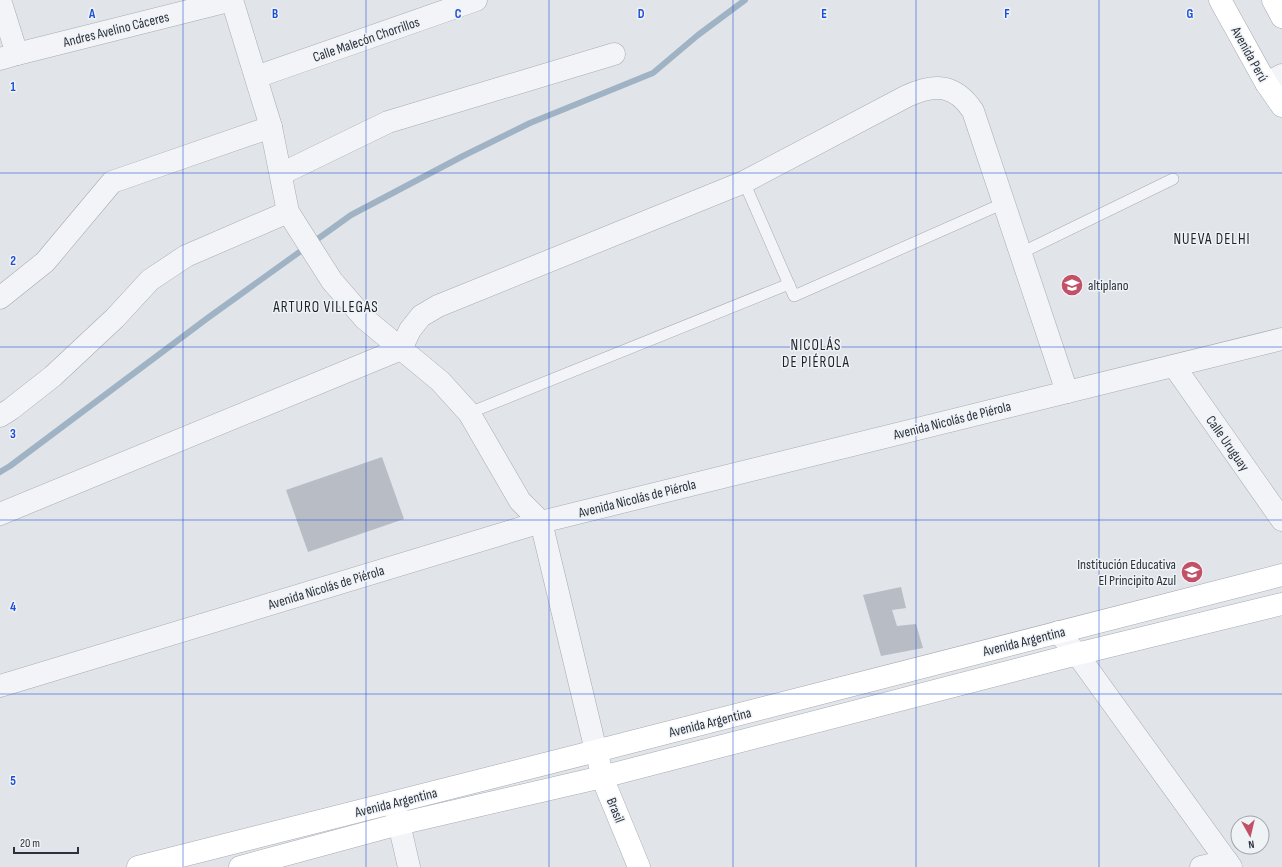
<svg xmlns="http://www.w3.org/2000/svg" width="1282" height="867" font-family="'Sofia Sans Condensed',sans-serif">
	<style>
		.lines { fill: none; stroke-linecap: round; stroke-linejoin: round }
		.stream { stroke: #9fb3c5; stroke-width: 6 }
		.building { fill: #b8bdc5 }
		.lane-casing { stroke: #a7abb2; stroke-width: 12 }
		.street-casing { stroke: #a7abb2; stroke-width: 23 }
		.secondary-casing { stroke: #a7abb2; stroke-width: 23 }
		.lane { stroke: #f3f4f7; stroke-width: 11 }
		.street { stroke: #f3f4f7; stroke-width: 22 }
		.secondary { stroke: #fff; stroke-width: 22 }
		.grid { fill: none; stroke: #1d4ed8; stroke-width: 1; stroke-opacity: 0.55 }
		.labels { text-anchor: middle; stroke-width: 3; stroke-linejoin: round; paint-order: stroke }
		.street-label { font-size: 14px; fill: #2b323e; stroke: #f0f3f6 }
		.poi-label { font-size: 14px; fill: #2b323e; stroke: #f0f3f6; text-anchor: start }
		.neighbourhood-label { font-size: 15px; letter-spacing: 1px; fill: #1d242f; stroke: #f0f3f6 }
		.grid-label { font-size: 13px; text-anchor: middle; font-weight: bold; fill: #1d4ed8; stroke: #f0f3f6; stroke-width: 3; stroke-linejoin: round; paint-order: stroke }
	</style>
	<rect width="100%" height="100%" fill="#e1e4e8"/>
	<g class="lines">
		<path class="stream" d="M0 472 10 466 209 317 351 215 463 156 530 123 653 73 698 35 745 0"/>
	</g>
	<g class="building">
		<path d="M382 457 404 519 308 552 286 490Z"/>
		<path d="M901 587 906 608 892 610 897 626 916 624 923 648 881 656 863 595Z"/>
	</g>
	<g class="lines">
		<g class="lane-casing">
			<g id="lane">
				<path d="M744 182 794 296 1004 203"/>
				<path d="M1021 253 1173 179"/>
				<path d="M469 413 789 284"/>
			</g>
		</g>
		<g class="street-casing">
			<g id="street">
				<path d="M0 0 17 54"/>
				<path d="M232 0 271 127 288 212 332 281 365 319 440 381 469 413 520 501 541 522 596 751"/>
				<path d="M0 59 17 54 232 0"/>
				<path d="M256 77 476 0"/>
				<path d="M1266 83 1282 75"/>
				<path d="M281 174 388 122 614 54"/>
				<path d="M0 298 45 262 112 182 271 127"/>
				<path d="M1174 366 1282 520"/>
				<path d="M0 416 11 409 53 376 115 318 150 280 186 256 288 212"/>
				<path d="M0 514 401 349 410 330 421 316 438 306 744 182 907 96C935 83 955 84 973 111L1067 392"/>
				<path d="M1058 632 1077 654 1231 867"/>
				<path d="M0 686 541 522 1282 339"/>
				<path d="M395 806 409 867"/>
				<path d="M1201 867 1227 861"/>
			</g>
		</g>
		<g class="secondary-casing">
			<g id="secondary">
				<path d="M1220 0 1266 83 1282 106"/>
				<path d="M1273 0 1282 17"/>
				<path d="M599 762 602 777 639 867"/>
				<path d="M138 867 596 751 1282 575"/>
				<path d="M240 867 399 824 602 777 1077 654 1282 604"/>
			</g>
		</g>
		<use href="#lane" class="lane"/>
		<use href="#street" class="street"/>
		<use href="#secondary" class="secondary"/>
	</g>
	<path class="grid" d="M183 0V867M366 0V867M549 0V867M733 0V867M916 0V867M1099 0V867M0 173H1282M0 347H1282M0 520H1282M0 694H1282"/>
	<defs>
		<g id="university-disc" transform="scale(1.15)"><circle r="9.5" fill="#c25066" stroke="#f0f3f6"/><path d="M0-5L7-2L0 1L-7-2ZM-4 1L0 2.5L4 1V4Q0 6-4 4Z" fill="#fff"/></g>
		<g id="school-disc" transform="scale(1.15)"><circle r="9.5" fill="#c25066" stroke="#f0f3f6"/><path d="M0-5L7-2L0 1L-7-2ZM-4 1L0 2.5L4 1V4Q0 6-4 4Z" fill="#fff"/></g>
	</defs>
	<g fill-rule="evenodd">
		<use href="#university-disc" x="1072" y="285"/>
		<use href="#school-disc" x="1192" y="572"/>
	</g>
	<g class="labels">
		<g class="street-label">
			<text transform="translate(116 29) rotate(-14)" y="5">Andres Avelino Cáceres</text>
			<text transform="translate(366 39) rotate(-19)" y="5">Calle Malecón Chorrillos</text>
			<text transform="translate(1250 54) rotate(61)" y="5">Avenida Perú</text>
			<text transform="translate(952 420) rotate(-14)" y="5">Avenida Nicolás de Piérola</text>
			<text transform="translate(1228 443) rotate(55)" y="5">Calle Uruguay</text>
			<text transform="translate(637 498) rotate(-14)" y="5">Avenida Nicolás de Piérola</text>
			<text transform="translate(326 587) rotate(-17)" y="5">Avenida Nicolás de Piérola</text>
			<text transform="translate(1024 641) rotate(-14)" y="5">Avenida Argentina</text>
			<text transform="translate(710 722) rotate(-14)" y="5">Avenida Argentina</text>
			<text transform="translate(396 802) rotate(-14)" y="5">Avenida Argentina</text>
			<text transform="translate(616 810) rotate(68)" y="5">Brasil</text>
		</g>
		<g class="poi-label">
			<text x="1088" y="290">altiplano</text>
			<text x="1176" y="569" text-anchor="end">Institución Educativa<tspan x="1176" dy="16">El Principito Azul</tspan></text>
		</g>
		<g class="neighbourhood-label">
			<text x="1212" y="244">NUEVA DELHI</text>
			<text x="326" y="312">ARTURO VILLEGAS</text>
			<text x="816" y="350">NICOLÁS<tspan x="816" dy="17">DE PIÉROLA</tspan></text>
		</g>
	</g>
	<g class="grid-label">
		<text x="92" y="18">A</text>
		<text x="275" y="18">B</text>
		<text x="458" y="18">C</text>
		<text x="641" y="18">D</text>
		<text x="824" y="18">E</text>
		<text x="1007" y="18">F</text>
		<text x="1190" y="18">G</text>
		<text x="13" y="91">1</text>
		<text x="13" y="265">2</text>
		<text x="13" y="438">3</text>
		<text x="13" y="611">4</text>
		<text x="13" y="785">5</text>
	</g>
	<g transform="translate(1250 835) rotate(172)"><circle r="19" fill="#f0f3f6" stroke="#a1a6ac"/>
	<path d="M0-3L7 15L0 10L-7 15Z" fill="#c25066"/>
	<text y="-6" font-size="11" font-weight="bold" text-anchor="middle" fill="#2b323e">N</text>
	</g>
	<path d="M14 847v6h64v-6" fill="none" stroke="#2b323e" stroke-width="2"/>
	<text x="20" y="847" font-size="12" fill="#2b323e" stroke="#f0f3f6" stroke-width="3" paint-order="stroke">20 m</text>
</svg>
